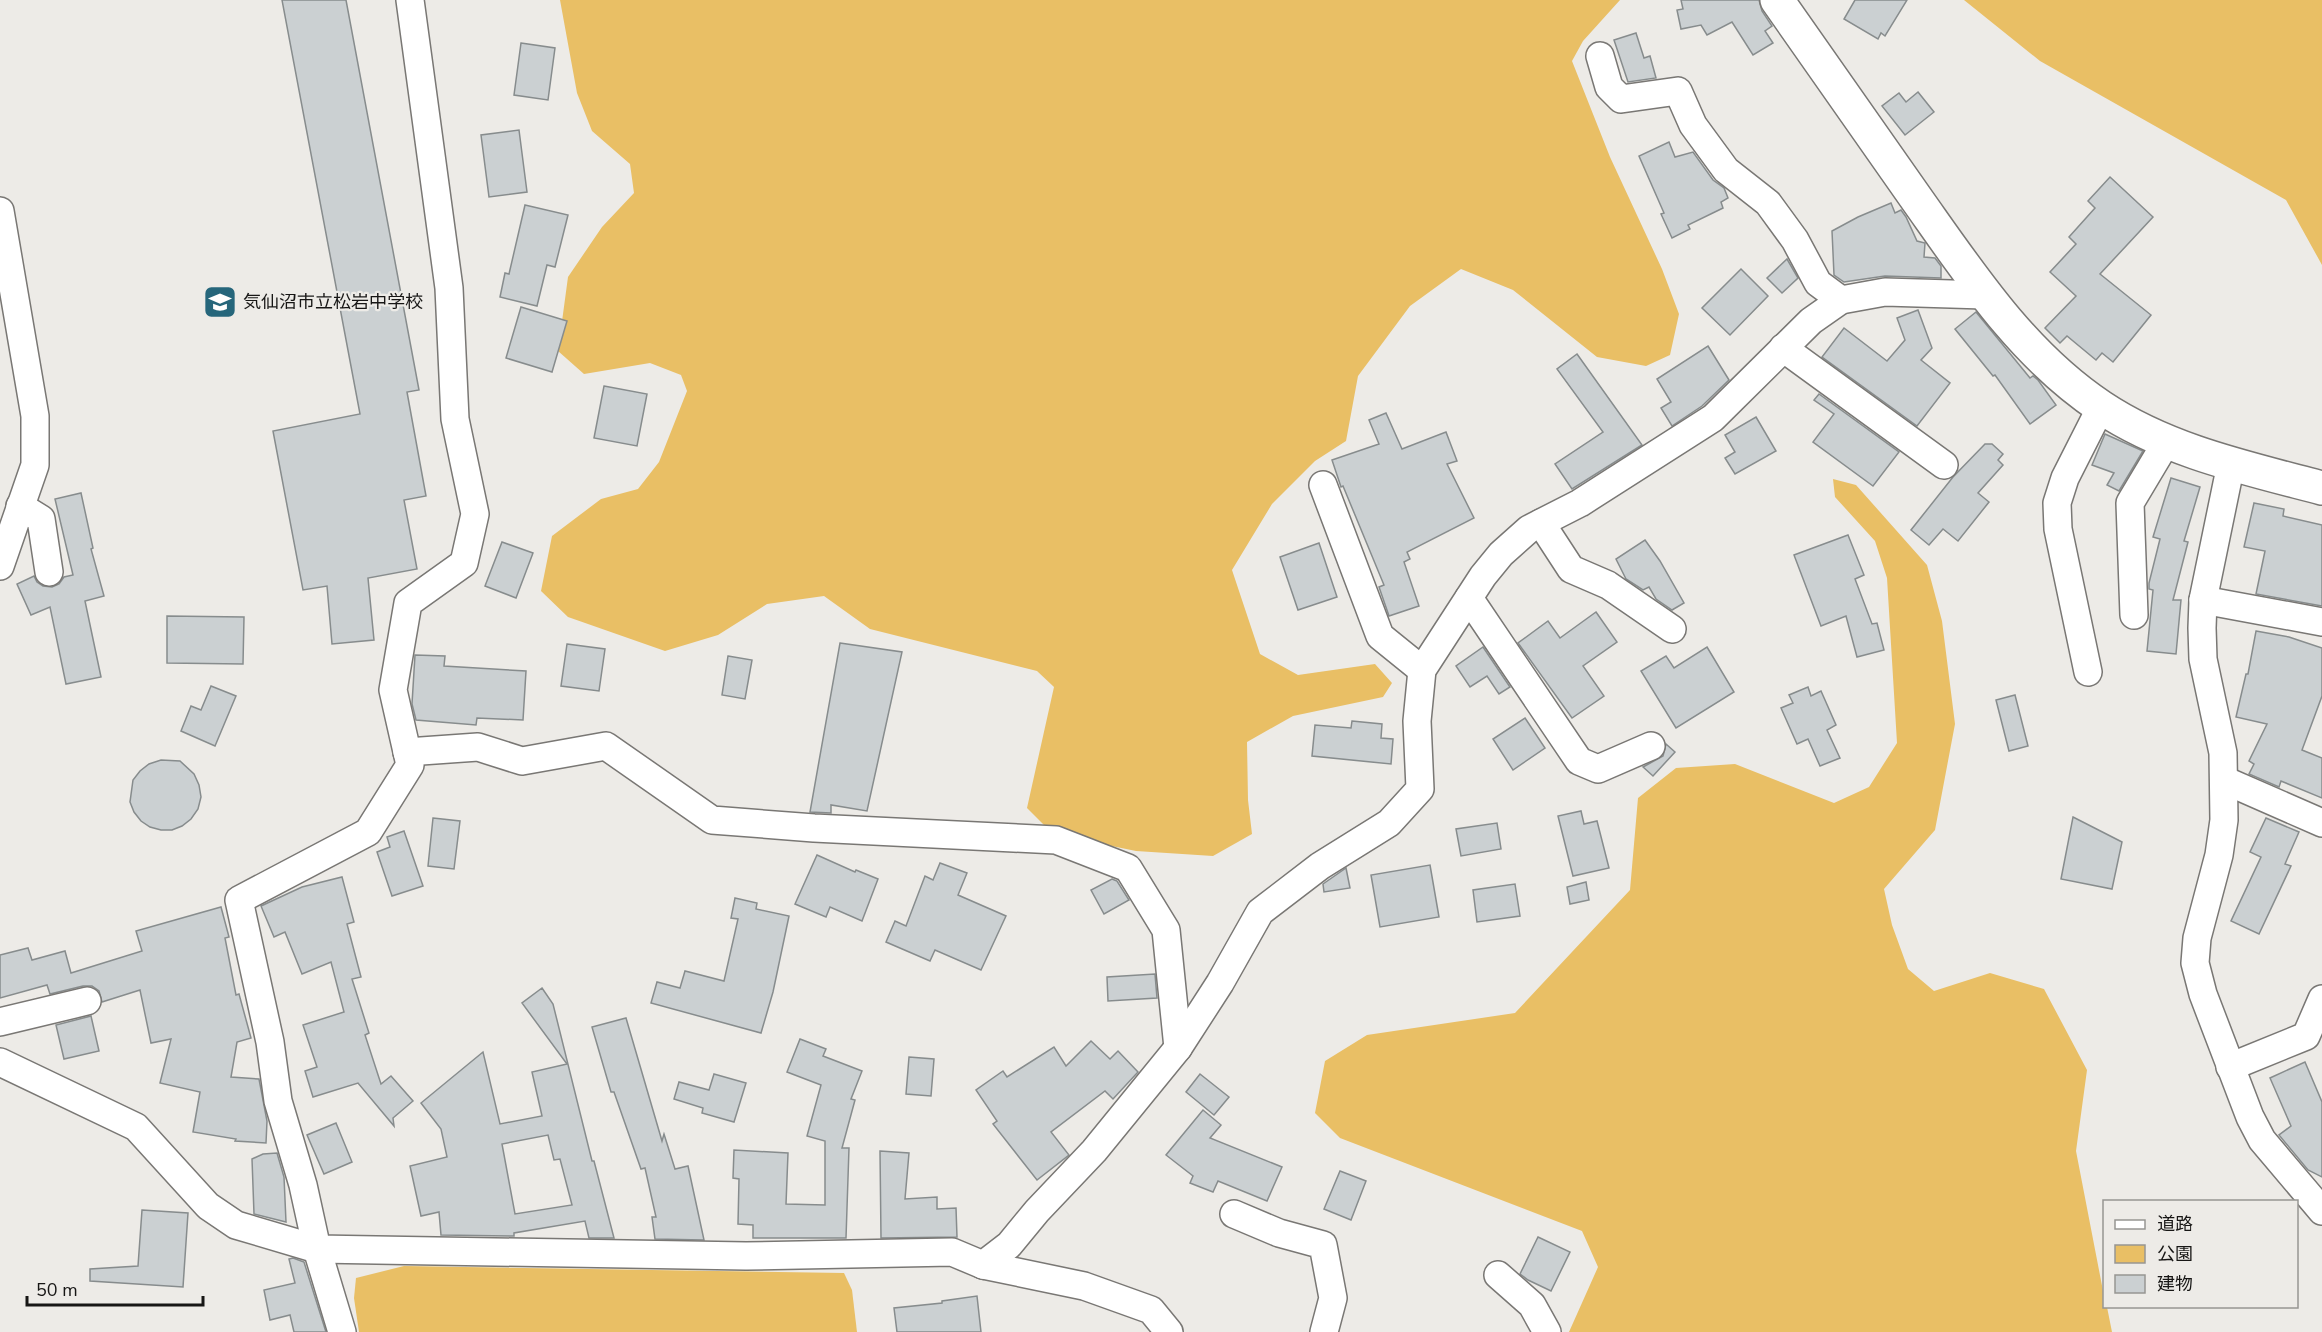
<svg xmlns="http://www.w3.org/2000/svg" width="2322" height="1332" font-family="'Nunito Sans','Noto Sans JP',sans-serif">
	<style>
		.green { fill: #e9bf65 }
		.building { fill: #cbd0d2; stroke: #878c8d; stroke-width: 1.5; fill-rule: evenodd }
		.lines { fill: none; stroke-linecap: round; stroke-linejoin: round }
		.minor-casing { stroke: #797774; stroke-width: 30 }
		.tertiary-casing { stroke: #797774; stroke-width: 36 }
		.minor { stroke: #fff; stroke-width: 27 }
		.tertiary { stroke: #fff; stroke-width: 33 }
		.labels { text-anchor: middle; stroke-width: 4.5; stroke-linejoin: round; paint-order: stroke }
		.poi-label { font-size: 18px; fill: #171615; stroke: #edebe7; text-anchor: start }
	</style>
	<rect width="100%" height="100%" fill="#edebe7"/>
	<g class="green">
		<path d="M560 0H1620L1583 41 1572 61 1610 157 1662 269 1679 314 1670 355 1646 366 1597 357 1513 290 1461 269 1410 306 1358 376 1346 441 1315 461 1272 504 1232 570 1260 654 1298 675 1375 664 1392 683 1383 697 1293 716 1247 742 1248 800 1252 834 1213 856 1136 851 1053 834 1027 808 1054 687 1037 671 870 629 824 596 767 604 718 635 665 651 568 617 541 591 552 536 601 499 638 489 659 462 687 391 681 375 650 363 584 374 558 351 568 277 602 227 634 193 630 164 592 131 577 93Z"/>
		<path d="M1964 0H2322V265L2286 200 2040 61Z"/>
		<path d="M1833 479 1856 485 1927 565 1942 621 1955 724 1935 830 1884 889 1892 925 1908 969 1934 991 1990 973 2044 989 2087 1070 2076 1151 2104 1296V1306L2107 1307 2112 1332H1569L1598 1267 1582 1231 1340 1138 1315 1113 1325 1061 1367 1035 1515 1013 1630 890 1638 798 1676 768 1735 764 1834 803 1869 787 1897 743 1887 578 1875 541 1835 497Z"/>
		<path d="M404 1266 844 1273 852 1290 857 1332H359L354 1298 356 1278Z"/>
	</g>
	<g class="building">
		<path d="M282 0H346L419 390 407 392 426 496 404 500 417 569 368 578 374 640 332 644 327 586 303 590 273 431 360 414Z"/>
		<path d="M1681 0H1759L1762 11 1772 26 1765 31 1773 43 1753 55 1732 22 1707 35 1701 25 1681 29 1677 10 1683 9Z"/>
		<path d="M1855 0H1907L1885 36 1881 33 1878 39 1844 19Z"/>
		<path d="M1636 33 1644 58 1650 56 1656 78 1628 82 1614 40Z"/>
		<path d="M521 43 555 48 548 100 514 95Z"/>
		<path d="M1918 92 1934 112 1905 135 1882 106 1899 93 1906 102Z"/>
		<path d="M519 130 527 192 489 197 481 135Z"/>
		<path d="M1669 142 1675 157 1693 152 1713 180 1724 188 1728 198 1721 202 1723 208 1688 225 1690 229 1672 238 1661 214 1664 213 1639 156Z"/>
		<path d="M2110 177 2153 217 2100 274 2151 315 2113 362 2102 353 2096 360 2067 336 2060 343 2045 328 2076 296 2050 272 2076 244 2069 237 2095 208 2088 201Z"/>
		<path d="M1891 203 1895 213 1901 210 1906 217 1917 241 1925 243 1924 257 1935 258 1941 266V278L1885 276 1844 282 1834 275 1832 231 1858 217Z"/>
		<path d="M525 205 568 215 555 267 547 265 537 306 500 297 505 273 509 274Z"/>
		<path d="M1787 259 1798 278 1782 293 1767 278Z"/>
		<path d="M1741 269 1768 296 1730 335 1702 308Z"/>
		<path d="M521 307 567 321 552 372 506 358Z"/>
		<path d="M1918 310 1932 348 1921 360 1950 383 1917 426 1822 357 1844 328 1887 361 1905 340 1897 318Z"/>
		<path d="M1976 312 2030 378 2033 376 2038 380 2056 405 2030 424 1995 375 1993 376 1955 329Z"/>
		<path d="M1708 346 1729 380 1702 406 1672 426 1661 408 1671 402 1657 379Z"/>
		<path d="M1577 354 1642 445 1572 489 1555 464 1603 432 1557 369Z"/>
		<path d="M604 386 647 394 637 446 594 438Z"/>
		<path d="M1819 394 1899 452 1873 486 1813 442 1834 414 1814 400Z"/>
		<path d="M1386 413 1402 449 1446 432 1457 461 1447 464 1474 518 1407 552 1410 559 1404 562 1419 606 1389 616 1379 587 1384 585 1343 486 1341 487 1332 460 1379 444 1369 420Z"/>
		<path d="M1756 417 1776 451 1735 474 1725 458 1735 452 1725 435Z"/>
		<path d="M2105 434 2143 451 2119 491 2107 485 2114 473 2092 465Z"/>
		<path d="M1985 444H1992L2003 454 1998 460 2003 465 1978 493 1989 502 1958 541 1943 529 1929 545 1911 530 1953 477Z"/>
		<path d="M2171 478 2200 487 2184 541 2188 542 2173 600H2181L2176 654 2147 651 2153 590 2149 589V583L2160 539 2153 537Z"/>
		<path d="M81 493 93 548 91 549 104 596 85 601 101 677 66 684 50 607 31 615 17 584 34 576 37 582 43 586 52 587 59 584 64 577 73 575 55 499Z"/>
		<path d="M2254 503 2284 509 2283 516 2322 525V606L2256 594 2265 551 2244 547Z"/>
		<path d="M1848 535 1864 575 1855 579 1872 624 1877 623 1884 650 1857 657 1846 616 1821 626 1794 555Z"/>
		<path d="M1645 540 1660 561 1684 603 1672 610 1656 599 1649 587 1643 590 1626 579 1616 559Z"/>
		<path d="M502 542 533 553 516 598 485 586Z"/>
		<path d="M1319 543 1337 597 1298 610 1280 557Z"/>
		<path d="M1596 612 1617 642 1583 666 1604 696 1572 718 1518 643 1548 621 1560 638Z"/>
		<path d="M167 616 244 617 243 664 167 663Z"/>
		<path d="M2256 631 2289 637 2322 648V696L2302 750 2322 758V798L2281 781 2279 787 2249 774 2254 764 2249 761 2267 724 2236 717 2246 674H2248Z"/>
		<path d="M840 643 902 652 867 811 831 805V813L810 812Z"/>
		<path d="M567 644 605 649 599 691 561 686Z"/>
		<path d="M1483 647 1510 687 1499 694 1487 676 1470 687 1456 666Z"/>
		<path d="M1707 647 1734 692 1676 728 1641 671 1666 656 1674 668Z"/>
		<path d="M415 655 445 656 444 666 526 671 523 720 477 718 476 725 416 720 412 704Z"/>
		<path d="M728 656 752 660 745 699 722 695Z"/>
		<path d="M211 686 236 696 215 746 181 731 191 706 201 710Z"/>
		<path d="M1808 687 1811 696 1821 691 1836 725 1827 730 1840 758 1820 766 1808 739 1797 744 1781 708 1793 703 1789 695Z"/>
		<path d="M2015 695 2028 746 2009 751 1996 700Z"/>
		<path d="M1525 718 1545 748 1513 770 1493 739Z"/>
		<path d="M1352 721 1382 724 1381 738 1393 739 1391 764 1312 756 1315 725 1351 728Z"/>
		<path d="M1666 744 1675 752 1653 776 1643 767 1663 756Z"/>
		<path d="M161 760 180 761 194 774 199 785 201 797 198 809 191 819 182 826 172 830H161L150 827 141 821 134 812 130 802 133 780 140 771 149 764Z"/>
		<path d="M1581 811 1584 824 1597 821 1609 868 1573 876 1558 816Z"/>
		<path d="M2073 817 2122 842 2112 889 2061 879Z"/>
		<path d="M433 818 460 821 454 869 428 866Z"/>
		<path d="M2266 818 2299 832 2285 864 2291 866 2259 934 2231 921 2261 857 2250 852Z"/>
		<path d="M1497 823 1501 849 1461 856 1456 829Z"/>
		<path d="M404 831 423 886 392 896 377 852 390 847 387 837Z"/>
		<path d="M817 855 855 872 856 870 878 879 862 921 830 907 826 917 795 904Z"/>
		<path d="M940 863 967 873 958 895 1006 916 981 970 935 950 930 961 886 942 895 921 906 926 925 876 933 880Z"/>
		<path d="M1430 865 1439 917 1380 927 1371 875Z"/>
		<path d="M1346 868 1350 888 1324 892 1323 884Z"/>
		<path d="M342 877 354 922 347 924 361 977 352 979 369 1033 365 1035 381 1084 391 1076 413 1101 393 1118 394 1126 358 1083 313 1097 305 1071 317 1067 303 1025 344 1012 331 962 302 974 285 932 274 937 261 906 302 887Z"/>
		<path d="M1112 879 1117 881 1129 900 1104 914 1091 890Z"/>
		<path d="M1586 882 1589 900 1570 904 1567 887Z"/>
		<path d="M1515 884 1520 916 1477 922 1473 890Z"/>
		<path d="M735 898 757 903 756 909 789 916 773 992 761 1033 651 1003 657 982 680 988 685 971 724 981 738 919 731 918Z"/>
		<path d="M221 907 229 937 225 938 236 995 239 994 251 1038 237 1042 231 1077 259 1079 267 1121 266 1143 235 1141 236 1139 193 1132 200 1092 160 1083 171 1039 151 1043 140 990 102 1002 99 991 92 986H83L50 994 47 985 0 998V955L28 948 32 960 65 951 71 973 142 951 136 931Z"/>
		<path d="M1155 974 1157 998 1108 1001 1107 977Z"/>
		<path d="M542 988 553 1004 592 1161H594L614 1238H589L585 1221 514 1233V1236L441 1235 439 1212 421 1216 410 1166 447 1157 441 1129 421 1103 483 1052 500 1124 542 1116 532 1072 567 1064 522 1003ZM548 1135 554 1160 560 1159 572 1205 515 1214 502 1144Z"/>
		<path d="M91 1016 99 1051 64 1059 56 1025Z"/>
		<path d="M626 1018 662 1141 664 1134 675 1169 688 1166 704 1240 655 1239 652 1217H656L645 1168 641 1169 614 1092H611L592 1027Z"/>
		<path d="M800 1039 826 1049 823 1056 862 1071 851 1099 855 1100 842 1148H849L846 1238H753V1225L738 1224 739 1179 733 1178 734 1150 788 1153 786 1204 825 1205V1141L807 1136 821 1085 787 1072Z"/>
		<path d="M1091 1041 1110 1059 1118 1051 1138 1072 1113 1099 1105 1091 1051 1132 1069 1155 1037 1180 993 1124 997 1121 976 1090 1003 1071 1007 1077 1054 1047 1066 1066Z"/>
		<path d="M909 1057 934 1059 931 1096 906 1094Z"/>
		<path d="M2305 1062 2322 1102V1177L2308 1170 2279 1135 2291 1126 2270 1078Z"/>
		<path d="M714 1074 746 1083 734 1122 702 1113 703 1108 674 1099 679 1082 709 1090Z"/>
		<path d="M1200 1074 1229 1097 1214 1115 1186 1092Z"/>
		<path d="M1203 1110 1221 1125 1210 1138 1282 1167 1267 1201 1218 1181 1213 1192 1190 1183 1193 1176 1166 1155Z"/>
		<path d="M336 1123 352 1162 324 1174 307 1135Z"/>
		<path d="M880 1151 909 1153 905 1199 937 1197V1209L956 1208 957 1237 881 1238Z"/>
		<path d="M277 1153 284 1177 286 1222 254 1214 252 1159 263 1154Z"/>
		<path d="M1340 1171 1366 1181 1351 1220 1324 1209Z"/>
		<path d="M142 1210 188 1213 183 1287 90 1281V1269L138 1266Z"/>
		<path d="M1538 1237 1570 1252 1551 1291 1528 1280 1520 1274Z"/>
		<path d="M293 1258 304 1262 326 1332H294L290 1315 270 1320 264 1290 295 1283 289 1259Z"/>
		<path d="M977 1296 981 1332H897L894 1308 942 1303V1301Z"/>
	</g>
	<g class="lines">
		<g class="minor-casing">
			<g id="minor">
				<path d="M410 0 449 288 455 419 475 514 464 563 408 603 393 690 410 765 368 832 239 900 270 1042 278 1101 303 1185 317 1249 746 1256 952 1252 983 1265 1009 1245 1037 1211 1094 1151 1178 1048 1220 983 1260 912 1320 866 1389 823 1420 789 1417 721 1422 670 1483 576 1501 554 1529 529 1580 503 1713 418 1811 321 1841 300 1885 292 1984 295"/>
				<path d="M1600 56 1609 87 1621 99 1678 91 1693 125 1726 170 1768 203 1795 240 1818 283 1841 300"/>
				<path d="M0 211 35 416V465L0 566"/>
				<path d="M1783 348 1944 465"/>
				<path d="M2231 464 2203 600 2202 628 2203 659 2223 753 2224 820 2219 855 2197 938 2195 963 2203 994 2250 1117 2262 1140 2322 1211"/>
				<path d="M1323 485 1380 636 1422 670"/>
				<path d="M20 506 41 519 49 572"/>
				<path d="M1541 523 1571 569 1608 585 1672 629"/>
				<path d="M1469 598 1579 761 1598 769 1651 746"/>
				<path d="M2203 600 2322 622"/>
				<path d="M2134 615 2130 503 2167 441"/>
				<path d="M2088 672 2058 529 2057 503 2065 478 2101 407"/>
				<path d="M407 752 478 747 522 761 606 746 712 820 814 828 1056 840 1128 868 1166 930 1178 1048"/>
				<path d="M2224 780 2322 823"/>
				<path d="M0 1022 87 1001"/>
				<path d="M0 1062 136 1127 208 1206 236 1225 317 1249 342 1332"/>
				<path d="M2230 1067 2306 1036 2322 999"/>
				<path d="M1234 1214 1279 1233 1323 1245 1333 1298 1324 1332"/>
				<path d="M983 1265 1084 1286 1151 1310 1169 1332"/>
				<path d="M1498 1275 1532 1305 1547 1332"/>
			</g>
		</g>
		<g class="tertiary-casing">
			<path id="tertiary" d="M1777 0C1824 67 1871 134 1918 201 1971 276 2023 355 2101 407 2167 451 2246 468 2322 488"/>
		</g>
		<use href="#minor" class="minor"/>
		<use href="#tertiary" class="tertiary"/>
	</g>
	<defs>
		<g id="school-square" transform="scale(1.725)"><rect x="-9" y="-9" width="18" height="18" rx="4" fill="#26667b" stroke="#edebe7"/><path d="M0-5L7-2L0 1L-7-2ZM-4 1L0 2.5L4 1V4Q0 6-4 4Z" fill="#fff"/></g>
	</defs>
	<g fill-rule="evenodd">
		<use href="#school-square" x="220" y="302"/>
	</g>
	<g class="labels">
		<g class="poi-label">
			<text x="243" y="308">気仙沼市立松岩中学校</text>
		</g>
	</g>
	<rect x="2103" y="1200" width="195" height="108" fill="#edebe7" stroke="#979693" stroke-width="1.5"/>
	<rect x="2115" y="1220" width="30" height="9" fill="#ffffff" stroke="#979693" stroke-width="1.5"/>
	<text x="2157" y="1230" font-size="18" fill="#171615">道路</text>
	<rect x="2115" y="1245" width="30" height="18" fill="#e9bf65" stroke="#979693" stroke-width="1.5"/>
	<text x="2157" y="1260" font-size="18" fill="#171615">公園</text>
	<rect x="2115" y="1275" width="30" height="18" fill="#cbd0d2" stroke="#979693" stroke-width="1.5"/>
	<text x="2157" y="1290" font-size="18" fill="#171615">建物</text>
	<path d="M27 1296v9h176v-9" fill="none" stroke="#171615" stroke-width="3"/>
	<text x="36" y="1296" font-size="18" fill="#171615" stroke="#edebe7" stroke-width="4.5" paint-order="stroke">50 m</text>
</svg>
